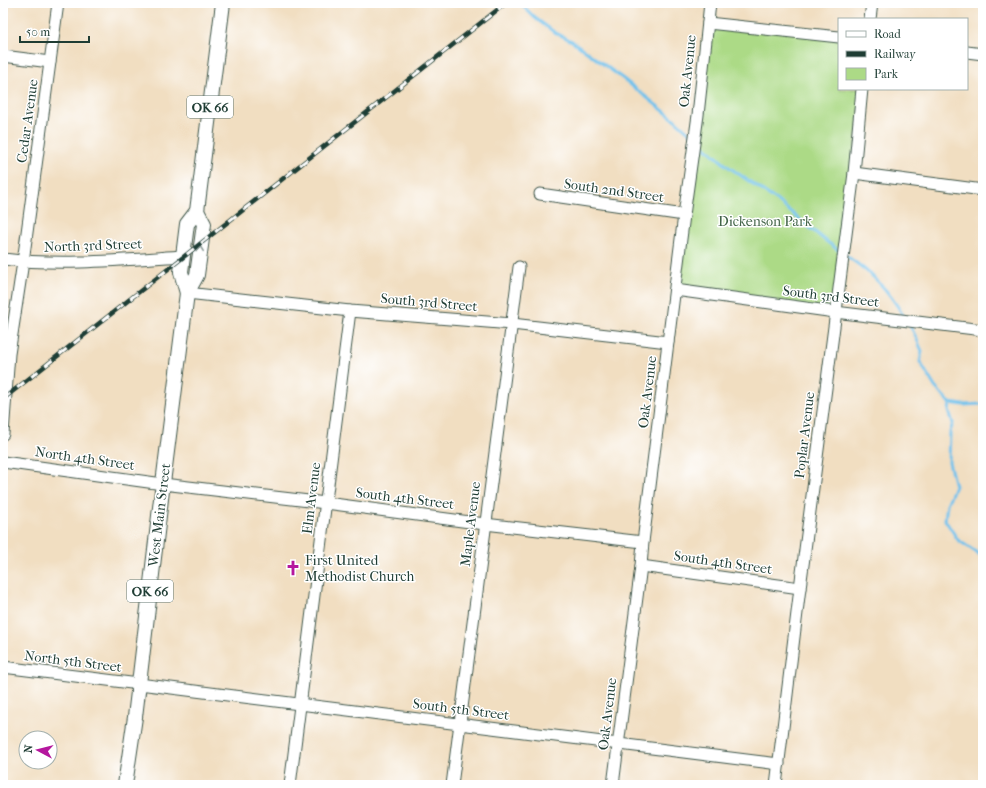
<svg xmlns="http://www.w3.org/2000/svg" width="986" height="788" font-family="'IM FELL French Canon',serif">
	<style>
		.green { fill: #acda86; stroke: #668c5d }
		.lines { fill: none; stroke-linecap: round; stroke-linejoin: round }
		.stream { stroke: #71c2ed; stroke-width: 3 }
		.minor-casing { stroke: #3e5549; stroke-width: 13 }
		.major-casing { stroke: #3e5549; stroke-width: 16 }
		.minor { stroke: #fff; stroke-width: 11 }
		.major { stroke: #fff; stroke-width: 14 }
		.rail-casing { stroke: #1f3d34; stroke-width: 4.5 }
		.rail { stroke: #fff; stroke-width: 3; stroke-dasharray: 9; stroke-linecap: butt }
		.oneway { stroke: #8f9e9a }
		.labels { text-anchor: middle; stroke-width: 3; stroke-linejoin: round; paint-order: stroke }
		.shield { fill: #fff; stroke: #627771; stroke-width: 1 }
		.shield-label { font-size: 13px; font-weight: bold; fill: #1f3d34 }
		.street-label { font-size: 14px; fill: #1f3d34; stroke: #fff }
		.park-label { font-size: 14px; fill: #426448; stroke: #fff }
		.poi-label { font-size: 14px; fill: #1f3d34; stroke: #fff; text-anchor: start }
	</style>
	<rect width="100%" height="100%" fill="#fff"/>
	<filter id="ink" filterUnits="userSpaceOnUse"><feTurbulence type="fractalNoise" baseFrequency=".025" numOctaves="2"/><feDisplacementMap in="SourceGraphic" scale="8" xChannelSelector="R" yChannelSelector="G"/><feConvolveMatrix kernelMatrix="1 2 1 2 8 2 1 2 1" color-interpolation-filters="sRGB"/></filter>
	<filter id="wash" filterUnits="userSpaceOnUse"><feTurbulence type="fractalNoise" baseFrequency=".012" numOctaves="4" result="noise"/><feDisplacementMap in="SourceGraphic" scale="16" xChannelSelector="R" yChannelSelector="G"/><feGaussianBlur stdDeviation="0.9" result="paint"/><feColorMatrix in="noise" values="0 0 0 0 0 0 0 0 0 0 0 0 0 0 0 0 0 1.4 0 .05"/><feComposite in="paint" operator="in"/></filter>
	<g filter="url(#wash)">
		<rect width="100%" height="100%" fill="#f1dec1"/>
		<path class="green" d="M708 23 839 37V89H862L835 312 675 290Z"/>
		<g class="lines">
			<g class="stream">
				<path d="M520 3 535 18 554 32 572 41 622 78 674 119 693 136"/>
				<path d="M697 140 726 165 776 200 826 241 841 252"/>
				<path d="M845 255C872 273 888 289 904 317"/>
				<path d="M908 323 913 331 922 351 920 362 935 387 950 403 963 405 983 404"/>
				<path d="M950 403 949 411 953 423 950 432 949 462 955 486 947 504 945 520 958 540 983 557"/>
			</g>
		</g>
	</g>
	<g filter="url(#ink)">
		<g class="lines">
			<g class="minor-casing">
				<g id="minor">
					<path d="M870 19 872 3"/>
					<path d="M708 23 839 37"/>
					<path d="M967 52 983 54"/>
					<path d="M3 56 50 62"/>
					<path d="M854 173 983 190"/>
					<path d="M540 194 684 215"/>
					<path d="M3 259C62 266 123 260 183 256"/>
					<path d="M675 290 835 312 983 330"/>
					<path d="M187 293 350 311 512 324 668 342"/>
					<path d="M3 434 9 354 23 262 58 3"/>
					<path d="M3 462 163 484 326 503 485 524 643 542"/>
					<path d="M641 566 800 588"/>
					<path d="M3 667 779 764"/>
					<path d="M290 785 350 311"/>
					<path d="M452 785 519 267"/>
					<path d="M613 785 641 566 643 542 684 215 698 115 710 3"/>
					<path d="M776 785 800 588 854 173 862 89"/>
				</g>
			</g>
			<g class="major-casing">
				<g id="major">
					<path d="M187 293 181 272 187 224 197 211 223 3"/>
					<path d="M125 785 135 717 161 499 187 293 197 275 204 224 197 211"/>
				</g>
			</g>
			<use href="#minor" class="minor"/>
			<use href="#major" class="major"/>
			<g class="rail-casing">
				<path id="rail" d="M3 399 506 3"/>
			</g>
			<use href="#rail" class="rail"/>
		</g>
		<defs><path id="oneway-chevron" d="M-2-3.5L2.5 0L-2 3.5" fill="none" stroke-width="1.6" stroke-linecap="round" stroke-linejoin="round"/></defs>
		<use class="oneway" href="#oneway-chevron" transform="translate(200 249) rotate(-83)"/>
	</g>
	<defs>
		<g id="church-bare" transform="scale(1.2)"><path d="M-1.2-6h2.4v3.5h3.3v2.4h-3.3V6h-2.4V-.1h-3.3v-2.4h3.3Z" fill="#b5179e" stroke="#fff" stroke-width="2.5" paint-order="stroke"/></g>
	</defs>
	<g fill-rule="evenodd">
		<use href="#church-bare" x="293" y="568"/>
	</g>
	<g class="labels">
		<g class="shield">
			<rect x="187" y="96" width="46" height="22" rx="3"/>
			<rect x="127" y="580" width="46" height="22" rx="3"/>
		</g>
		<g class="shield-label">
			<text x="210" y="112">OK 66</text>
			<text x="150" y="596">OK 66</text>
		</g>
		<g class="street-label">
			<text transform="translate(687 71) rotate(-84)" y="5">Oak Avenue</text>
			<text transform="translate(27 121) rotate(-82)" y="5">Cedar Avenue</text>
			<text transform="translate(614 190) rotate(8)" y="5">South 2nd Street</text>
			<text transform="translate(93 245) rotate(-2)" y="5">North 3rd Street</text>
			<text transform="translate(831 296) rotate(7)" y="5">South 3rd Street</text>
			<text transform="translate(429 302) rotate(5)" y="5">South 3rd Street</text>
			<text transform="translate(647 392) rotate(-83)" y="5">Oak Avenue</text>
			<text transform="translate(804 435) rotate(-83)" y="5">Poplar Avenue</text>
			<text transform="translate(85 458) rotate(8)" y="5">North 4th Street</text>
			<text transform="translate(311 498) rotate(-83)" y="5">Elm Avenue</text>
			<text transform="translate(405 498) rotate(7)" y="5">South 4th Street</text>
			<text transform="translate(159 515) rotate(-83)" y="5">West Main Street</text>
			<text transform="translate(470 524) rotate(-83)" y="5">Maple Avenue</text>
			<text transform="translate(723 562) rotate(8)" y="5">South 4th Street</text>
			<text transform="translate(73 661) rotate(7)" y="5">North 5th Street</text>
			<text transform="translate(461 709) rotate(7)" y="5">South 5th Street</text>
			<text transform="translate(607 714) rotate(-83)" y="5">Oak Avenue</text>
		</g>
		<g class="park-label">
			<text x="765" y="226">Dickenson Park</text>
		</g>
		<g class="poi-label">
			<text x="305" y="565">First United<tspan x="305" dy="16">Methodist Church</tspan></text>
		</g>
	</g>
	<rect width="986" height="788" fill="none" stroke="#fff" stroke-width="16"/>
	<rect x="838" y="18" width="130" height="72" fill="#ffffff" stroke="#a5b1ae"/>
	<rect x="846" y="31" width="20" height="6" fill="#ffffff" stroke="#a5b1ae"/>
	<text x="874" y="38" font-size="12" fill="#1f3d34">Road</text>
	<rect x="846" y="51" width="20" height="6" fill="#1f3d34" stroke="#a5b1ae"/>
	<text x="874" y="58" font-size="12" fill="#1f3d34">Railway</text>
	<rect x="846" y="68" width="20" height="12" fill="#acda86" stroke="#a5b1ae"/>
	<text x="874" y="78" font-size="12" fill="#1f3d34">Park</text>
	<g transform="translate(38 750) rotate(277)"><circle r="19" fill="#ffffff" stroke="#a5b1ae"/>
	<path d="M0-3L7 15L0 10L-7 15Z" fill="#b5179e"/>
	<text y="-6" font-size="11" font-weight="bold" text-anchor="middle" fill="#1f3d34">N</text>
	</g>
	<path d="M20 36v6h69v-6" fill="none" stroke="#1f3d34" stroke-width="2"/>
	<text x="26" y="36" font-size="12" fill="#1f3d34" stroke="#ffffff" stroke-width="3" paint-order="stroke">50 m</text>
</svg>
